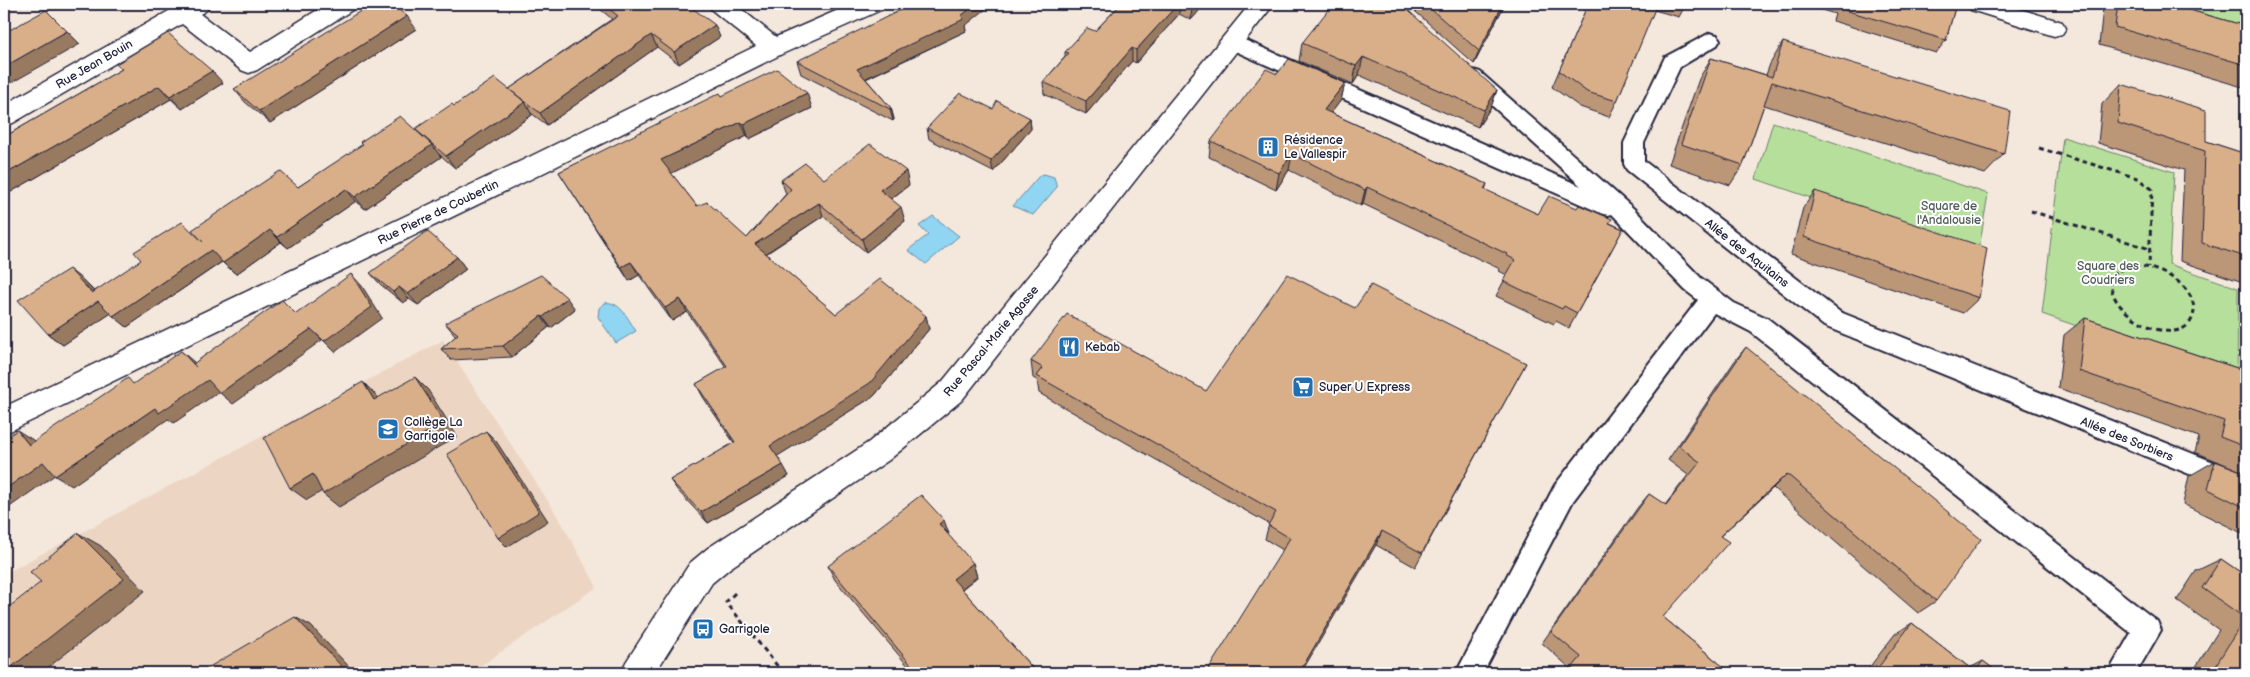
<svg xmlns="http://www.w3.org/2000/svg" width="2250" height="677" font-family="'Balsamiq Sans',sans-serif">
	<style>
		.built { fill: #ecd6c3 }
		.green { fill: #b6df9b; stroke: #6c806b }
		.water { fill: #90d5f2; stroke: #648da9 }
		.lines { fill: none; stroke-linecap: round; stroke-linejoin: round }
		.lane-casing { stroke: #22223b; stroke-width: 4 }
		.street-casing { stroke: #22223b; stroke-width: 3 }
		.path { stroke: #22223b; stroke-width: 3; stroke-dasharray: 5 4; stroke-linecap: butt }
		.lane { fill: #fff; fill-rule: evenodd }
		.street { fill: #fff; fill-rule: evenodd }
		.wall { fill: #bb9677; stroke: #22223b }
		.shaded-wall { fill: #987a61; stroke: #22223b }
		.building { fill: #d9af8a; stroke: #22223b }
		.labels { text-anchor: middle; stroke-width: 4; stroke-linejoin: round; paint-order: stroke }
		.street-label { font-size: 12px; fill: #22223b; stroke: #fff }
		.poi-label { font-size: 12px; fill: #22223b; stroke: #fff; text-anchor: start }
		.park-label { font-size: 12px; fill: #4e5b58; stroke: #fff }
	</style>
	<rect width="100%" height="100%" fill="#f4e7dc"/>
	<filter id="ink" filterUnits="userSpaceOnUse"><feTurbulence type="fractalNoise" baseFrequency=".02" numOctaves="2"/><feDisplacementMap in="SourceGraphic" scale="10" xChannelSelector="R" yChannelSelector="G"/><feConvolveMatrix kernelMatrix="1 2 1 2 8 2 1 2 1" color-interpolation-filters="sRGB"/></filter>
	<g filter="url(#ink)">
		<path class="built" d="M443 340 559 518 597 587 470 673H4V574Z"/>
		<g class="green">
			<path d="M2111 4H2246V44Z"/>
			<path d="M1773 122 1988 194 1978 255 1756 179Z"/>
			<path d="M2063 137 2174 172 2169 264 2238 288 2237 381 2042 314Z"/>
		</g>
		<g class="water">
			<path d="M1044 174 1054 177 1057 187 1033 215 1013 206 1040 175Z"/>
			<path d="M933 216 959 236 926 264 908 250 928 235 919 226Z"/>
			<path d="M605 303C620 300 629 321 636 331L616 343 598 317 599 308Z"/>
		</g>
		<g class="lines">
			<g class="lane-casing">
				<g id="lane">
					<path d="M1710 33 1717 35 1720 40 1717 45 1680 67 1644 143V161L1840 312 2246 475V497L1824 326 1627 170 1624 164V143L1665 57Z"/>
					<path d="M1233 35 1581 186 1466 82 1463 77 1466 72 1473 70 1480 72 1634 209 1701 278 1734 303 1767 318 2157 621 2161 630 2136 673H2108L2131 633 1751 332 1714 313 1573 501 1483 673H1456L1555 485 1698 300 1685 290 1612 214 1608 215 1601 213 1226 47 1223 42 1226 37Z"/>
				</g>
			</g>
			<g class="street-casing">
				<g id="street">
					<path d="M181 4H210L207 10 200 14 250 52 327 4H355L352 10 257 70 249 73 241 70 182 24 13 123 4 125V105Z"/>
					<path d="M709 4H735L776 37 852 4H884L881 10 782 54 541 174 4 434V407L523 160 756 46 712 10Z"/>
					<path d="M1250 4H1274L962 400 889 460 730 568 712 583 655 673H621L626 662 690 563 708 548 869 442 942 382Z"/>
					<path d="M1968 4H2004L2062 22 2066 28 2062 34 2054 36 1971 10Z"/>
				</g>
			</g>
			<g class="path">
				<path d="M2039 148 2137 178 2152 189 2149 267"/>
				<path d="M2031 211 2150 249"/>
				<path d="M2134 265C2224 277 2203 364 2134 318 2120 308 2111 297 2110 280L2117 271Z"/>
				<path d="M735 593 726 602 783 673"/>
			</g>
			<use href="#lane" class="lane"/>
			<use href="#street" class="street"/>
		</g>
		<g class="wall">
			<path d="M594 4H687L720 37 679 64 657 47 547 125 531 113 532 115 455 168 439 154 441 157 365 209 356 201 288 248 281 242 236 274 222 262 127 327 111 313 63 345 48 334 83 280 94 291 203 242 298 187 363 145 360 142 416 131 454 106 509 89 612 19Z"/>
			<path d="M1121 4H1205L1191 20 1179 14 1136 63 1132 61 1086 114 1044 94 1043 82 1065 57V52L1095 31Z"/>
			<path d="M1407 4H1505L1474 64Z"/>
			<path d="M1588 4H1686L1679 17 1654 10 1617 101 1609 117 1580 107 1552 87Z"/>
			<path d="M1802 4H1956L1946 40 1936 53 1833 21 1835 14Z"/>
			<path d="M2107 4H2168L2246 26V88L2099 45 2103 8Z"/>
			<path d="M965 26 966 31 866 79 891 108 894 119 893 121 801 74 797 61Z"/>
			<path d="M416 29 270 123 245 102 234 89Z"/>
			<path d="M1783 42 2004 154 1985 174 1764 105 1743 165 1730 185 1669 164 1699 79 1711 58 1766 75 1770 64Z"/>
			<path d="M1302 43 1497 90 1491 107 1478 127 1359 75 1353 84 1299 61Z"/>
			<path d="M116 64 223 83 182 109 171 99 4 196V137L122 69Z"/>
			<path d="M1277 74 1345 83 1341 100 1331 113 1487 184 1485 190 1538 214 1610 223 1623 229 1569 328 1556 321 1554 324 1496 296 1507 275 1499 271 1500 269 1363 204 1361 206 1289 170 1276 190 1209 157 1211 141Z"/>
			<path d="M2121 84 2206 141 2246 154V283L2180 261 2184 170 2098 143 2102 104Z"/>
			<path d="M722 96 812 108 749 139 747 136 671 173 697 206 747 238 786 194 781 180 824 179 909 185 891 199 905 221 866 252 823 216 766 254 836 314 926 316 929 329 874 396 777 456 789 476 708 523 678 491 670 480 734 443 703 397 696 384 726 367 687 312 672 321 639 275 629 281 559 172Z"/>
			<path d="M993 109 1030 118 1031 129 993 172 929 139 927 128Z"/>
			<path d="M1815 191 1979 298 1963 313 1791 254 1803 208Z"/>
			<path d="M457 257 466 269 418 305 409 299 403 303 380 284 370 273Z"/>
			<path d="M1355 308 1526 363 1415 567 1376 545 1283 550 1265 539 1269 524 1039 393 1037 380 1033 378 1031 361 1206 391Z"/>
			<path d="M575 309 551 328 549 327 512 357 451 360 441 349 456 336 445 323Z"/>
			<path d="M2085 318 2246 371V473L2195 452 2199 437 2058 388 2064 335Z"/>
			<path d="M1746 347 1936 601 1918 613 1773 488 1720 536 1663 617 1731 673H1566L1570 668 1542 643 1638 507 1649 494 1665 505 1688 475 1668 460 1734 362Z"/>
			<path d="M2215 461 2246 473V535L2183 504 2189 476Z"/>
			<path d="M2221 559 2246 576V673H2192L2219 630 2177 600 2196 571Z"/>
			<path d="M973 563 977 577 962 589 1037 673H914L835 580 828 566Z"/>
			<path d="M1912 623 1970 668 1983 661 1999 673H1865L1895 634Z"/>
		</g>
		<g class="shaded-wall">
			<path d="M976 4H992L965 26 966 31 860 81 857 69 961 16Z"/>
			<path d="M1178 4H1180L1179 14 1136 63V50Z"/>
			<path d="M1194 4H1205L1191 20 1192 6Z"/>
			<path d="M1503 4H1505L1474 64 1479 51Z"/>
			<path d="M407 16 416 29 270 123 259 111Z"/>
			<path d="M715 25 720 37 679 64 674 52Z"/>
			<path d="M67 31 80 44 4 87V67Z"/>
			<path d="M651 35 657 47 547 125 540 113Z"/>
			<path d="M1132 48V61L1086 114V101Z"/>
			<path d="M1363 57 1359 75 1353 84 1356 66Z"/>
			<path d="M212 71 223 83 182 109 170 96Z"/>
			<path d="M1345 83 1341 100 1321 127 1324 110Z"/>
			<path d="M159 86 171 99 4 196V175Z"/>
			<path d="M1497 90 1491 107 1478 127 1484 110Z"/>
			<path d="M807 93 812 108 749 139 744 124Z"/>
			<path d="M525 102 532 115 455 168 446 156Z"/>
			<path d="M891 108 894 119 893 121 890 109Z"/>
			<path d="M1030 118 1031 129 993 172 991 161Z"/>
			<path d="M741 122 747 136 668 175 661 160Z"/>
			<path d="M432 145 441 157 365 209 355 197Z"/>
			<path d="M1292 154 1289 170 1276 190 1279 173Z"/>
			<path d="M906 171 909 185 884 204 880 190Z"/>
			<path d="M1367 187 1363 204 1361 206 1365 190Z"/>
			<path d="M346 189 356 201 288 248 277 237Z"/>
			<path d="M819 203 823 216 760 257 755 244Z"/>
			<path d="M901 207 905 221 866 252 862 239Z"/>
			<path d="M270 230 281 242 236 274 223 263Z"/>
			<path d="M211 250 223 261 127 327 113 316Z"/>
			<path d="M457 257 466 269 418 305 408 294Z"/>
			<path d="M631 262 639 275 629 281 621 267Z"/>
			<path d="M69 269 83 280 106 304 92 293Z"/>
			<path d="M351 274 362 286 382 318 335 352 324 341Z"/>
			<path d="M399 287 409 299 403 303 393 292Z"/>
			<path d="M567 298 575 309 551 328 543 317Z"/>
			<path d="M680 299 687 312 672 321 665 308Z"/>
			<path d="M98 301 113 312 63 345 48 334Z"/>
			<path d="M541 316 549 327 512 357 503 346Z"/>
			<path d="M926 316 929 329 874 396 776 457 770 446Z"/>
			<path d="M311 329 322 340 233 404 220 393Z"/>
			<path d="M181 351 194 362 196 367Z"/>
			<path d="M415 377 428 390 457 436 339 507 323 494Z"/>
			<path d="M208 380 221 390 174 423 168 419 72 486 55 476 155 408Z"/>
			<path d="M363 382 377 396 388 414 374 400Z"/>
			<path d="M17 430 33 440 45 455 29 445Z"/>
			<path d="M486 431 496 441 548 521 507 547 498 538Z"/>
			<path d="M43 462 59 472 4 511V490Z"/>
			<path d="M783 465 789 476 708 523 701 512Z"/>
			<path d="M313 474 329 487 307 500 290 488Z"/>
			<path d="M1787 474 1773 488 1707 548 1720 536Z"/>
			<path d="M944 520 949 534 939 524Z"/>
			<path d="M1382 531 1376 545 1301 673H1299Z"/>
			<path d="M78 533 101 546 145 591 41 673H4Z"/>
			<path d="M973 563 977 577 957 592 953 579Z"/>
			<path d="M295 617 311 626 355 673H345Z"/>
		</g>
		<g class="building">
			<path d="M372 4H391L407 16 259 111 234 89Z"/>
			<path d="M603 4H687L715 25 674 52 651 35 540 113 509 89 618 16Z"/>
			<path d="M913 4H976L961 16 964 19 857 69 891 108 890 109 797 61Z"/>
			<path d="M1121 4H1178L1136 50 1132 48 1086 101 1043 82 1069 53 1065 52 1087 28 1095 31Z"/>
			<path d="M1186 4H1194L1192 6Z"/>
			<path d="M1333 4H1401L1497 90 1484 110 1363 57 1356 66 1302 43Z"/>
			<path d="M1425 4H1503L1479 51Z"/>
			<path d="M1588 4H1657L1617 101 1587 92 1559 71Z"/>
			<path d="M1843 4H1956L1946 40 1841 9Z"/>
			<path d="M2118 4H2168L2246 26V65L2115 27Z"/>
			<path d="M46 10 67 31 4 67V33Z"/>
			<path d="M168 33 212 71 170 96 159 86 4 175V137L122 69 116 64Z"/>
			<path d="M1783 42 2010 111 2004 154 1772 82 1743 165 1681 144 1711 58 1772 77Z"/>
			<path d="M1289 59 1345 83 1324 110 1487 184 1484 189 1538 214 1549 196 1577 208 1579 205 1612 219 1609 223 1623 229 1577 313 1564 306 1562 309 1503 281 1515 260 1506 255 1507 254 1367 187 1365 190 1292 154 1279 173 1211 141 1266 69 1277 74Z"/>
			<path d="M777 69 807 93 744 124 741 122 661 160 697 206 707 202 747 238 791 189 781 180 805 163 824 179 870 144 906 171 880 190 901 207 862 239 819 203 755 244 836 314 880 279 926 316 870 383 770 446 783 465 701 512 670 480 735 442 696 384 727 366 680 299 665 308 631 262 621 267 559 172 720 93 722 96Z"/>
			<path d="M495 78 525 102 446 156 415 129 452 104 454 106Z"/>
			<path d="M2121 84 2206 110V141L2246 154V257L2202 243 2205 151 2118 123Z"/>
			<path d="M960 93 993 109 997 101 1030 118 991 161 927 128Z"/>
			<path d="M400 116 432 145 355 197 346 189 277 237 270 230 223 263 211 250 113 316 98 301 48 334 18 300 69 269 92 293 141 260 134 252 182 222 203 242 192 230 280 171 298 187 363 144 360 142Z"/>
			<path d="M1815 191 1987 248 1979 298 1804 237Z"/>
			<path d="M427 231 457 257 408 294 399 287 393 292 370 273Z"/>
			<path d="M351 274 372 307 324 341 311 329 220 393 208 380 159 413 155 408 55 476 43 462 4 490V439L17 430 29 445 128 378 133 384 181 351 196 367 193 364 282 300 296 314Z"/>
			<path d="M1287 274 1355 308 1371 285 1526 363 1422 553 1382 531 1299 673H1206L1290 538 1268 525 1276 512 1037 376 1043 368 1031 361 1067 314 1206 391Z"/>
			<path d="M541 275 567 298 543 317 541 316 503 346 441 349 458 334 445 323Z"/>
			<path d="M2085 318 2246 371V447L2220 437 2224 421 2079 371Z"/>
			<path d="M1746 347 1981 539 1936 601 1787 474 1720 536 1729 542 1663 617 1731 673H1578L1572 668 1581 657 1551 632 1649 494 1666 505 1700 462 1679 446Z"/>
			<path d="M415 377 444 422 323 494 313 474 290 488 264 438 363 382 374 400Z"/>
			<path d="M486 431 539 512 498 538 447 454Z"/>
			<path d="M2215 461 2246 473V508L2208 489Z"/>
			<path d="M921 495 944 520 939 524 973 563 953 579 1037 673H918L828 566Z"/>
			<path d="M78 533 124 579 4 673V611L41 582 30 572Z"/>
			<path d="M2221 559 2246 576V673H2211L2245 618 2202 588Z"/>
			<path d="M295 617 347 672 345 673H199Z"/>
			<path d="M1912 623 1975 672 1983 661 1999 673H1874Z"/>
		</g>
	</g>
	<defs>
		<g id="building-square" transform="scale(1.125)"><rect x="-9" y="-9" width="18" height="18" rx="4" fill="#1f6fb2" stroke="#fff"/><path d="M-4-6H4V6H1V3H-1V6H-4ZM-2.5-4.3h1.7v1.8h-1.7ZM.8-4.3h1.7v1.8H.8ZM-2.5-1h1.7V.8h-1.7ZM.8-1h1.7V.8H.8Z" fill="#fff"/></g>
		<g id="restaurant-square" transform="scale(1.125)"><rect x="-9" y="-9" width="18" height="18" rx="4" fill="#1f6fb2" stroke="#fff"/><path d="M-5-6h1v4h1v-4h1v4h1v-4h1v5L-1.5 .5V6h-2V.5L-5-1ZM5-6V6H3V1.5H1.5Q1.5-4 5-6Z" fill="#fff"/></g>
		<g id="supermarket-square" transform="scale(1.125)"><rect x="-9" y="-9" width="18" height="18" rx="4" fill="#1f6fb2" stroke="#fff"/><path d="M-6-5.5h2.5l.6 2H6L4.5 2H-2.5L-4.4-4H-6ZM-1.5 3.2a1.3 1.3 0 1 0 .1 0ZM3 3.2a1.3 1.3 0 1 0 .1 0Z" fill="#fff"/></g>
		<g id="school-square" transform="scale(1.125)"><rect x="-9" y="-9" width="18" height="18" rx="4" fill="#1f6fb2" stroke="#fff"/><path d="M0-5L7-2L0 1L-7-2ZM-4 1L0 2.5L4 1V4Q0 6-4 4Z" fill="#fff"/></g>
		<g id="bus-square" transform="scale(1.125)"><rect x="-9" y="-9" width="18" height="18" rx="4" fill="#1f6fb2" stroke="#fff"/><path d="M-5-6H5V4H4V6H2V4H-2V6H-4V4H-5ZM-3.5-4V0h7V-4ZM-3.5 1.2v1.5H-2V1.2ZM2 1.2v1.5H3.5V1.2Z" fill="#fff"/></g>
	</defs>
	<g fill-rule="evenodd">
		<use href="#building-square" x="1268" y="147"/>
		<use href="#restaurant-square" x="1069" y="347"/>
		<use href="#supermarket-square" x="1303" y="387"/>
		<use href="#school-square" x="388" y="429"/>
		<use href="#bus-square" x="703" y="629"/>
	</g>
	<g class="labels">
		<g class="street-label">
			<text transform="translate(94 64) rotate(-30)" y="4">Rue Jean Bouin</text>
			<text transform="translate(438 212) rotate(-26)" y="4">Rue Pierre de Coubertin</text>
			<text transform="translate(1747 253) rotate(38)" y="4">Allée des Aquitains</text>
			<text transform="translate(991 341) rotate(-50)" y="4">Rue Pascal-Marie Agasse</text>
			<text transform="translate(2127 439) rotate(22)" y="4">Allée des Sorbiers</text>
		</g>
		<g class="poi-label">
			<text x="1284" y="144">Résidence<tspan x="1284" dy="14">Le Vallespir</tspan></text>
			<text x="1085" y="351">Kebab</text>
			<text x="1319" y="391">Super U Express</text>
			<text x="404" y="426">Collège La<tspan x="404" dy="14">Garrigole</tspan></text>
			<text x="719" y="633">Garrigole</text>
		</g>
		<g class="park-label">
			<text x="1949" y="210">Square de<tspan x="1949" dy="14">l'Andalousie</tspan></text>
			<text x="2108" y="270">Square des<tspan x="2108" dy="14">Coudriers</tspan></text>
		</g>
	</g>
	<rect width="2250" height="677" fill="none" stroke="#fff" stroke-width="20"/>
	<rect x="10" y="10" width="2230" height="657" fill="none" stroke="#22223b" stroke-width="2" filter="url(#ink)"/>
</svg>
